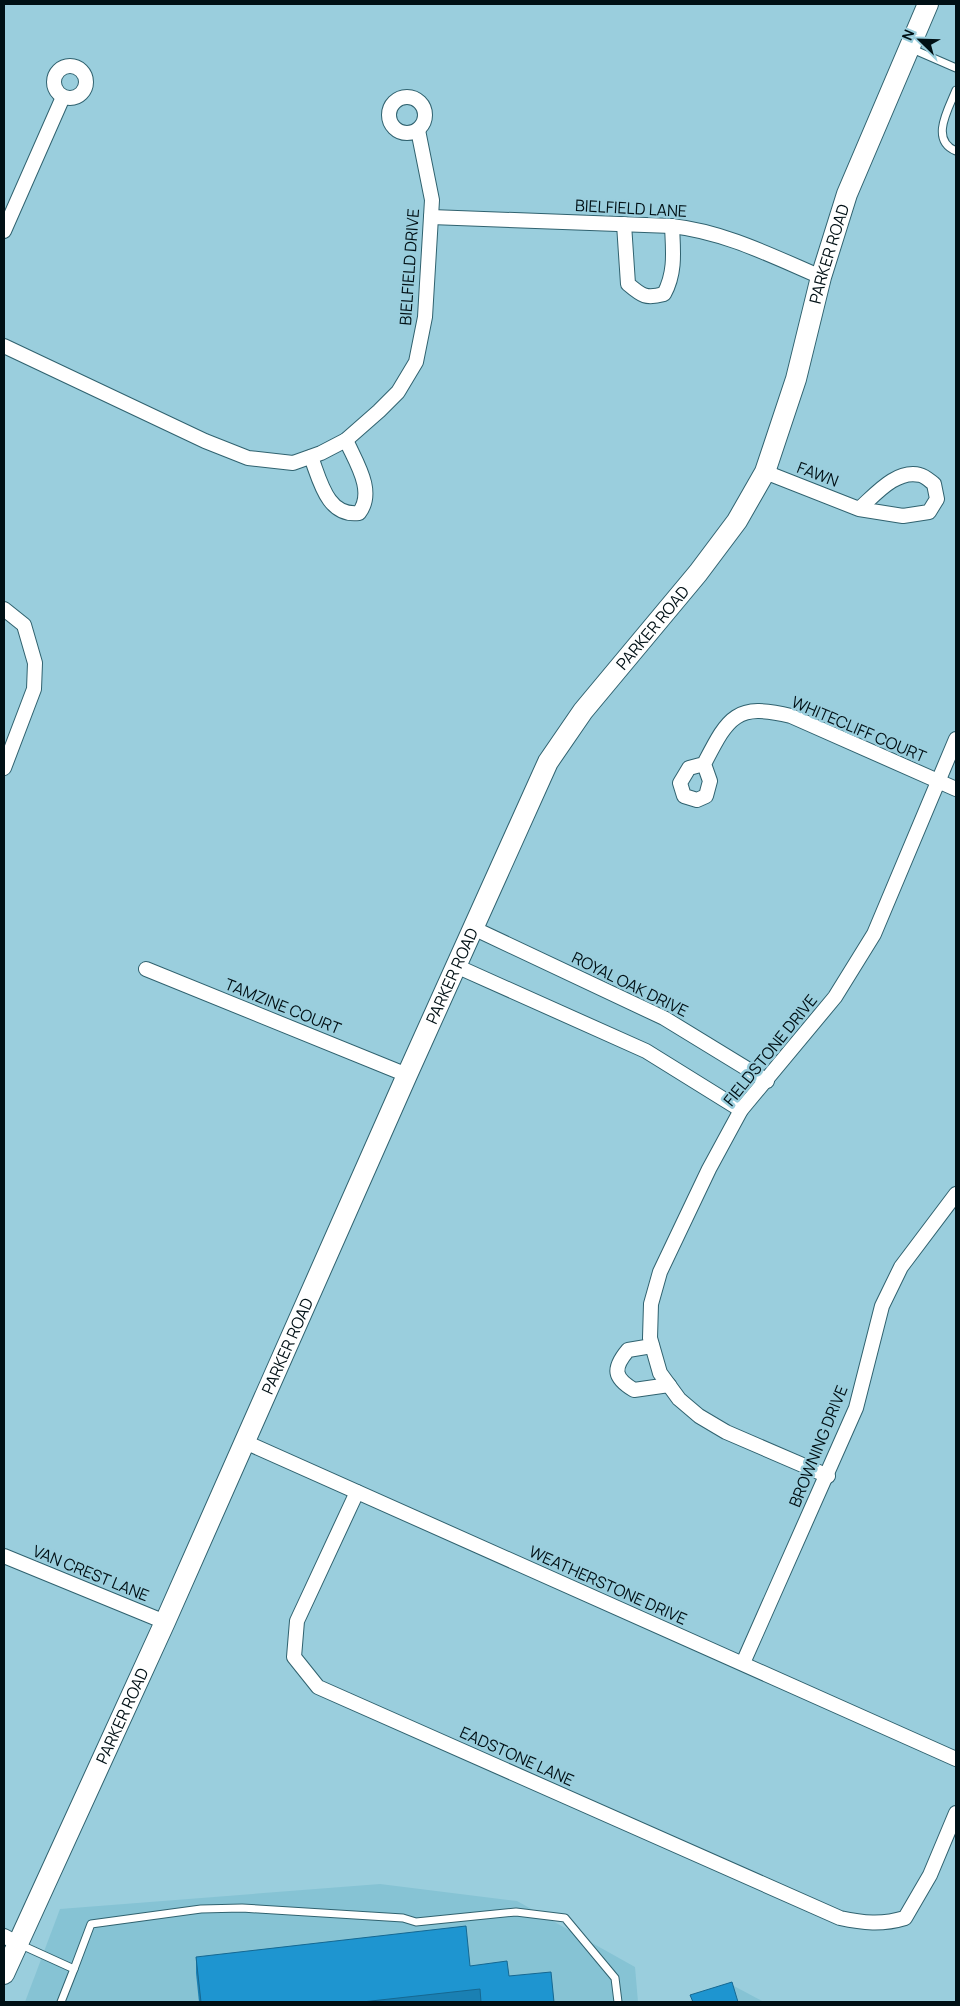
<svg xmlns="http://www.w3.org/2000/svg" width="960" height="2006" font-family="Manrope,sans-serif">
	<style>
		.built { fill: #86c3d4 }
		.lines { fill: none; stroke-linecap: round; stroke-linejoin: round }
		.service-casing { stroke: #30626f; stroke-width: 9 }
		.minor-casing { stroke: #30626f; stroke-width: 16 }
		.secondary-casing { stroke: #30626f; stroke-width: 22 }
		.service { stroke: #fff; stroke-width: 7 }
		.minor { stroke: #fff; stroke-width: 14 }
		.secondary { stroke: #fff; stroke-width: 20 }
		.wall { fill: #1a80b3 }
		.building { fill: #1e95d0; stroke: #156892 }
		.labels { text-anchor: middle; stroke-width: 5; stroke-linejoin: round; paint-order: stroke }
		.street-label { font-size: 16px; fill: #001015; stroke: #9acedd }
	</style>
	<rect width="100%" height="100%" fill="#9acedd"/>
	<g class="built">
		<path d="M380 1884 517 1901 635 1967 638 2002H25L60 1909Z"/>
		<path d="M732 1985 764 2002H687Z"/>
	</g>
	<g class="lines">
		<g class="service-casing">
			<g id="service">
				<path d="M910 48 956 68"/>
				<path d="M956 90C949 108 929 140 956 151"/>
				<path d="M19 1944 74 1969 61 2002"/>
				<path d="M74 1969 91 1924 201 1909 242 1908 403 1918 416 1922 516 1912 565 1918 615 1978 618 2002"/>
			</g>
		</g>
		<g class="minor-casing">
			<g id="minor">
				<circle cx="70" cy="82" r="16"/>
				<circle cx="407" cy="115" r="18"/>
				<path d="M431 217 672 226C725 232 772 256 821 277"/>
				<path d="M624 224 628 284C642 296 646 299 664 294 676 272 673 250 672 226"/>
				<path d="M4 231 63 97"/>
				<path d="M4 346 205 441 248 458 293 463 321 453 346 440 379 411 398 392 416 362 425 317 432 200 418 130"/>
				<path d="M311 457C320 480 327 517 359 513 376 491 355 461 346 440"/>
				<path d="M765 472 859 509 903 516 929 512 937 499 934 484C930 481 925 476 920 475 896 469 875 495 859 509"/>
				<path d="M4 609 24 625 35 663 34 689 4 768"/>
				<path d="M704 764 710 781 706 796 697 800 684 796 680 783 689 768 704 764C728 718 735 702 791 716L956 789"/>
				<path d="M473 928 664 1018 767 1081"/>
				<path d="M456 966 646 1051 741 1110"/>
				<path d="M146 969 407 1075"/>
				<path d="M652 1346 628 1350C612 1369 614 1378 634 1390L669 1385"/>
				<path d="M245 1442 956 1759"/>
				<path d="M828 1476 726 1432 699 1416 679 1399 660 1373 650 1338 651 1304 660 1272 709 1169 741 1110 835 997 874 934 956 739"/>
				<path d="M357 1492 297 1621 294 1657 318 1687 840 1918C863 1923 882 1925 905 1918L930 1875 956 1813"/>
				<path d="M4 1556 165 1622"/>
				<path d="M743 1663 856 1408 882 1306 901 1267 956 1194"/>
				<path d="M4 1936 17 1943"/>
			</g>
		</g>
		<g class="secondary-casing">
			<g id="secondary">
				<path id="s1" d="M4 1974 165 1622 407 1075 548 762 583 711 698 573 737 521 765 472 796 379 821 277 847 194 928 4"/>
			</g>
		</g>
		<use href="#service" class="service"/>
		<use href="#minor" class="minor"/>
		<use href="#secondary" class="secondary"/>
	</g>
	<path class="wall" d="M196 1957 470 1966 509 1976 554 2002H199L196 1973Z"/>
	<g class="building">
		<path d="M466 1926 470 1966 507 1961 509 1976 551 1972 554 2002H481L480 1989 362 2002H201L196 1957Z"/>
		<path d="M732 1982 738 2002H693L690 1995Z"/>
	</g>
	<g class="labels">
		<g class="street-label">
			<text transform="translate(631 208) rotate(3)" y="6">BIELFIELD LANE</text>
			<text dy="6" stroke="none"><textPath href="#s1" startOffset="1919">PARKER ROAD</textPath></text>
			<text transform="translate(409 267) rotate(-86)" y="6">BIELFIELD DRIVE</text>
			<text transform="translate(818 474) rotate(21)" y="6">FAWN</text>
			<text dy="6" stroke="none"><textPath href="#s1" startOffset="1499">PARKER ROAD</textPath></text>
			<text transform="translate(859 729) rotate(23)" y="6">WHITECLIFF COURT</text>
			<text dy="6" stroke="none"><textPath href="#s1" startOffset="1094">PARKER ROAD</textPath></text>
			<text transform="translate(630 984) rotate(26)" y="6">ROYAL OAK DRIVE</text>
			<text transform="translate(283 1006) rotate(22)" y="6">TAMZINE COURT</text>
			<text transform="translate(770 1050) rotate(-51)" y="6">FIELDSTONE DRIVE</text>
			<text dy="6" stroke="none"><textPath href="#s1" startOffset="689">PARKER ROAD</textPath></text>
			<text transform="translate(818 1446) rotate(-68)" y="6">BROWNING DRIVE</text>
			<text transform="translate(91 1573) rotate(22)" y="6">VAN CREST LANE</text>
			<text transform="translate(608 1585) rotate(24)" y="6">WEATHERSTONE DRIVE</text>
			<text dy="6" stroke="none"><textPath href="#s1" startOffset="284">PARKER ROAD</textPath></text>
			<text transform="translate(517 1756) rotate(24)" y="6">EADSTONE LANE</text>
		</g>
	</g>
	<rect width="960" height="2006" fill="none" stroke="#001015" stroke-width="10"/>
	<g transform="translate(920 40) rotate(293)" stroke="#9acedd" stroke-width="4" paint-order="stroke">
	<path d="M0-4L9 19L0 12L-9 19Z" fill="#001015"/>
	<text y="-8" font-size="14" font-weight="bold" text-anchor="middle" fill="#001015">N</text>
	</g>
</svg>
